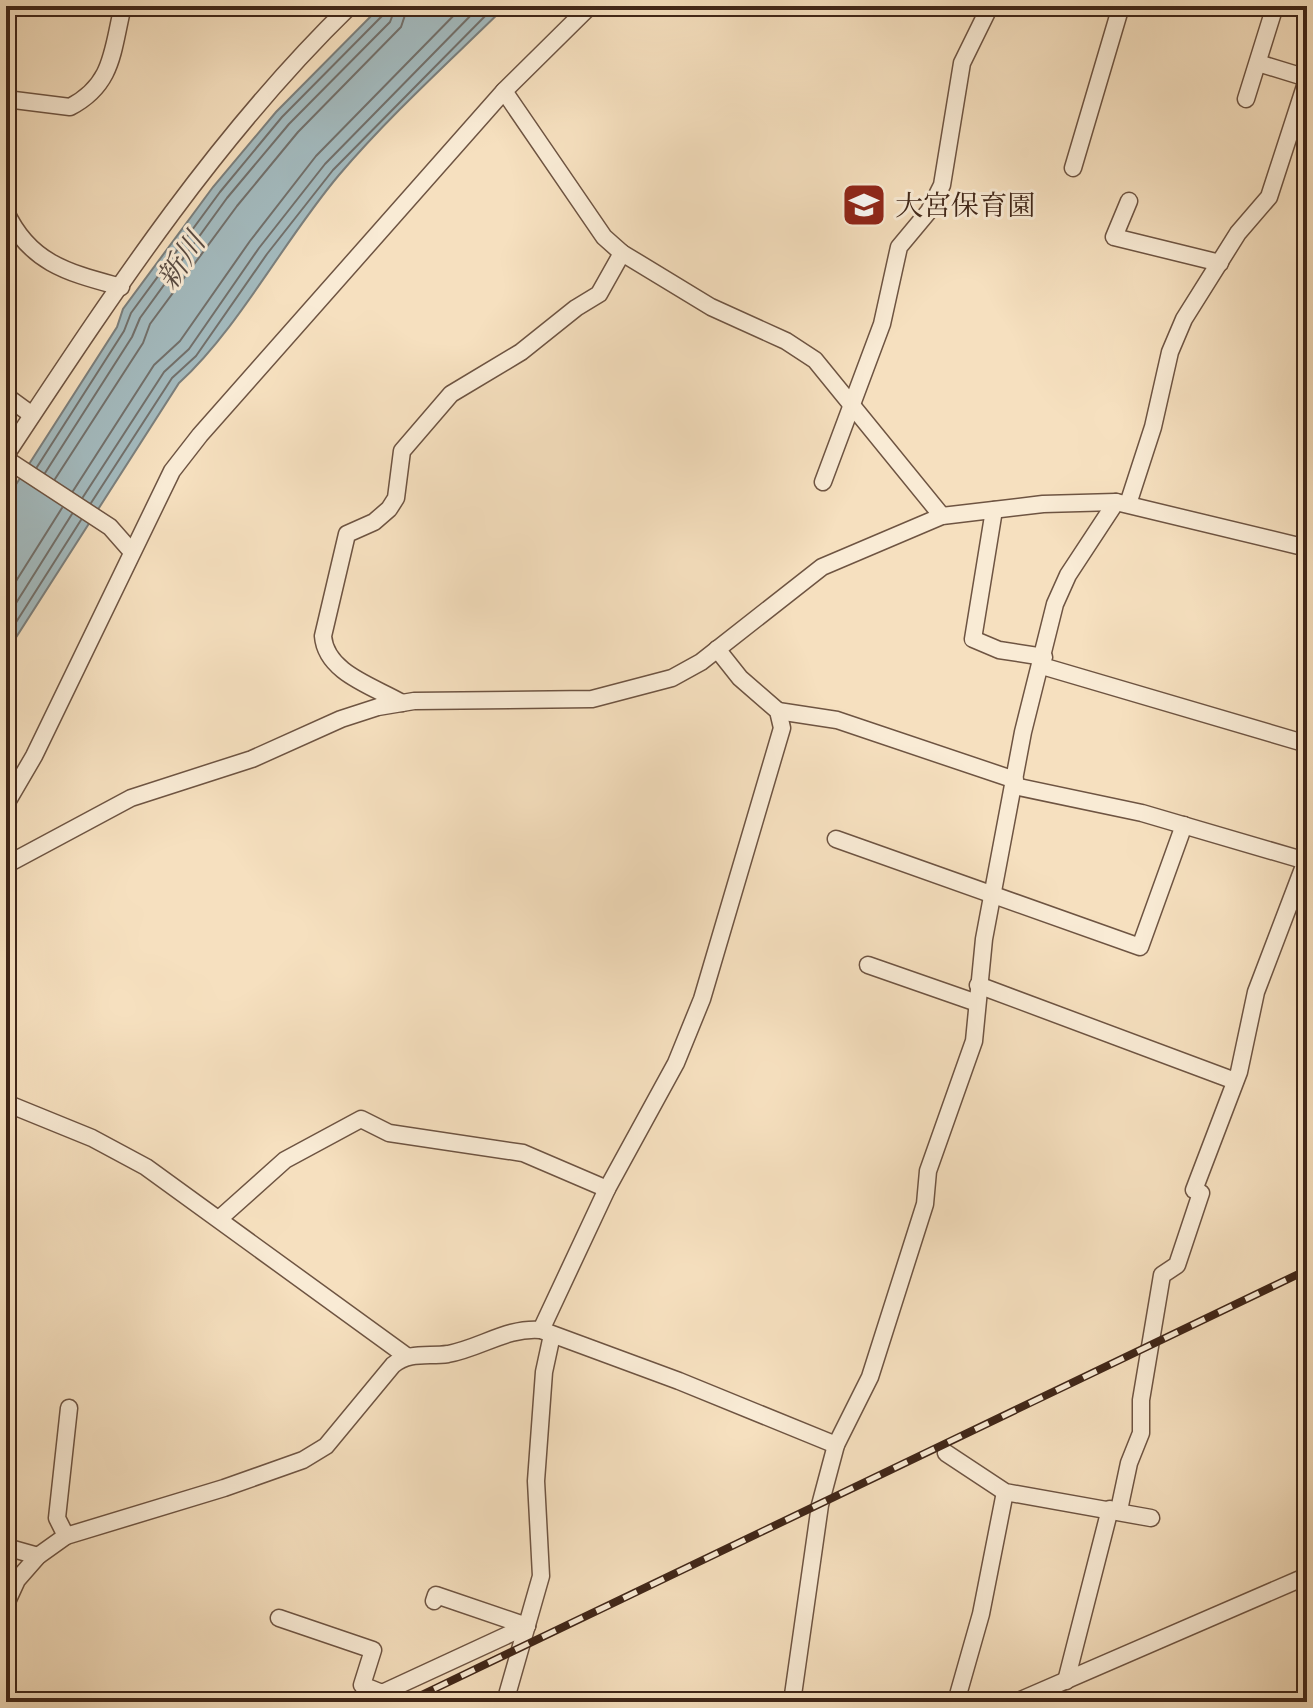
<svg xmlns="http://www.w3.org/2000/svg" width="1313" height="1708" font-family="'IM FELL Great Primer','Noto Serif JP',serif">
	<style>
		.water { fill: #a3babe; stroke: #7b7f7c; stroke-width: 2 }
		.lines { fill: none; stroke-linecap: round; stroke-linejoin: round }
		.shore { stroke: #72706b; stroke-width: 2 }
		.minor-casing { stroke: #6e5442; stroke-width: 19 }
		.minor { stroke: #f9ebd5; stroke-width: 16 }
		.rail-casing { stroke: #402618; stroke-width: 8 }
		.rail { stroke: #f9ebd5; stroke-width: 5; stroke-dasharray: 15; stroke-linecap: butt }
		.labels { text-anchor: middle; stroke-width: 6; stroke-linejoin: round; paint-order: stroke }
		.poi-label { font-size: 28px; fill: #402618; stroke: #f9ebd5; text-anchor: start }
		.water-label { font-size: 30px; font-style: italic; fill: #594b42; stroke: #f9ebd5 }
	</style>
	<rect width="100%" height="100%" fill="#f6e0bf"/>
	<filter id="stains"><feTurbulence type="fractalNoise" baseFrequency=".0025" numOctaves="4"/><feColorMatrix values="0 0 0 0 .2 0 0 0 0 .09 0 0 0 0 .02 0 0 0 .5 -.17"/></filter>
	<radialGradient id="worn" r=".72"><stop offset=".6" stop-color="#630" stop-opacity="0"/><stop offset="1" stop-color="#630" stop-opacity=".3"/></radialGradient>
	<path class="water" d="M381 6H506C450 61 390 115 339 175 284 240 239 328 179 383L6 653V500L117 327 123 309 213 187 276 112Z"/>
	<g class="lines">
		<g class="shore">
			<path d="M37 467 124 331 131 313 220 192 282 117 383 15 385 6"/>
			<path d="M45 473 132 337 140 318 227 198 289 124 390 22 396 6"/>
			<path d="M55 479 143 343 150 324 237 206 298 132 401 27 408 6"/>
			<path d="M73 491 154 365 180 341 250 241 316 156 463 6"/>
			<path d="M83 497 164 372 189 349 259 248 325 164 480 6"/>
			<path d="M91 503 172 378 196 356 267 254 333 170 495 6"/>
			<path d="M6 597 62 508"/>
			<path d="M6 619 72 514"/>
			<path d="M6 638 81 520"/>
		</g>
		<g class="minor-casing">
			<g id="minor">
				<path d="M1258 63 1307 78"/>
				<path d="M504 91 604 237 622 253 711 307 786 341 815 360 942 516"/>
				<path d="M6 99 70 107C114 84 112 50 123 6"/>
				<path d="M1246 99 1275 6"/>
				<path d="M1073 168 1121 6"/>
				<path d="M1129 201 1114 237 1220 263"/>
				<path d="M6 212C30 264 70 273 121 287"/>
				<path d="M6 396 32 415"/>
				<path d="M6 455C110 298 214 138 350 6"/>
				<path d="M6 459 110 527 132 552"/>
				<path d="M823 482 882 324 899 247 929 211 942 185 962 63 990 6"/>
				<path d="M1128 504 1153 427 1170 352 1184 319 1238 233 1269 197 1307 80"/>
				<path d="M994 510 973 639 999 650 1044 657"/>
				<path d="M1042 666 1307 744"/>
				<path d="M402 703C373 686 326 673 323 636L347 534 374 522 389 509 396 498 402 451 451 394 521 352 576 308 599 294 622 253"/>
				<path d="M778 711 837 720 1015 780"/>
				<path d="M1014 786 1142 813 1306 861"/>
				<path d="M6 804 34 756 172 471 200 435 504 91 590 6"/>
				<path d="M836 839 1140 947 1184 825"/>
				<path d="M6 865 131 798 252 759 341 719 378 707 414 701 592 699 672 678 701 662 822 567 942 516 1043 504 1116 502 1307 548"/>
				<path d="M868 965 977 1003"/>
				<path d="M978 985 1235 1081"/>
				<path d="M6 1103 92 1138 146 1167 405 1355"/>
				<path d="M219 1219 285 1160 361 1119 389 1133 523 1153 607 1189"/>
				<path d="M541 1330 607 1189 676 1063 702 999 782 728 778 711 740 678 717 649"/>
				<path d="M946 1453 1005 1492 1151 1518"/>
				<path d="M1119 1510 1129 1463 1141 1433V1400L1162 1275 1177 1265 1201 1193 1194 1190 1239 1072 1256 992 1307 858"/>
				<path d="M66 1536 57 1518 69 1408"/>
				<path d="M6 1547 38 1556"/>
				<path d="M434 1601 436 1595 527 1626"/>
				<path d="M6 1604 17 1580 38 1556 66 1536 224 1488 303 1460 326 1446 393 1365C410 1351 428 1357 448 1354 481 1348 507 1327 541 1330L679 1381 836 1445"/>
				<path d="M279 1618 373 1650 362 1685 382 1693 527 1626"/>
				<path d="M1066 1681 1110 1509"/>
				<path d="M505 1702 541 1576 536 1481 544 1372 552 1335"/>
				<path d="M792 1702 820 1505 836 1445 870 1377 925 1204 928 1171 974 1041 984 939 1023 732 1055 604 1068 575 1116 502"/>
				<path d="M956 1702 981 1614 1005 1492"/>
				<path d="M1016 1702 1307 1576"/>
			</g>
		</g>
		<use href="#minor" class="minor"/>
		<g class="rail-casing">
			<path id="rail" d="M407 1702 1307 1270"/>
		</g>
		<use href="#rail" class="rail"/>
	</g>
	<defs>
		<g id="school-square" transform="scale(2.3)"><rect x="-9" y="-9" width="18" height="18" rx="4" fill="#8f2418" stroke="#f9ebd5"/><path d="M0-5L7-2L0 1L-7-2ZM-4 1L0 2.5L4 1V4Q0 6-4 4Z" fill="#fff"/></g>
	</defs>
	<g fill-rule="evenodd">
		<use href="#school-square" x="864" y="205"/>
	</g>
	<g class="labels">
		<g class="poi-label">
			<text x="895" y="215">大宮保育園</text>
		</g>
		<g class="water-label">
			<text transform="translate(181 261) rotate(-56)" y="10">新川</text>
		</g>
	</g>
	<rect width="1313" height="1708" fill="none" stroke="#f6e0bf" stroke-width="32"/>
	<rect x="8" y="8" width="1297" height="1692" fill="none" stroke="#402618" stroke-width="4"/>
	<rect x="16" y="16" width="1281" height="1676" fill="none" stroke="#402618" stroke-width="2"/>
	<rect width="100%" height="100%" filter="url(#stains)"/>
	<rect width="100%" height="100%" fill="url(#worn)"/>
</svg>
